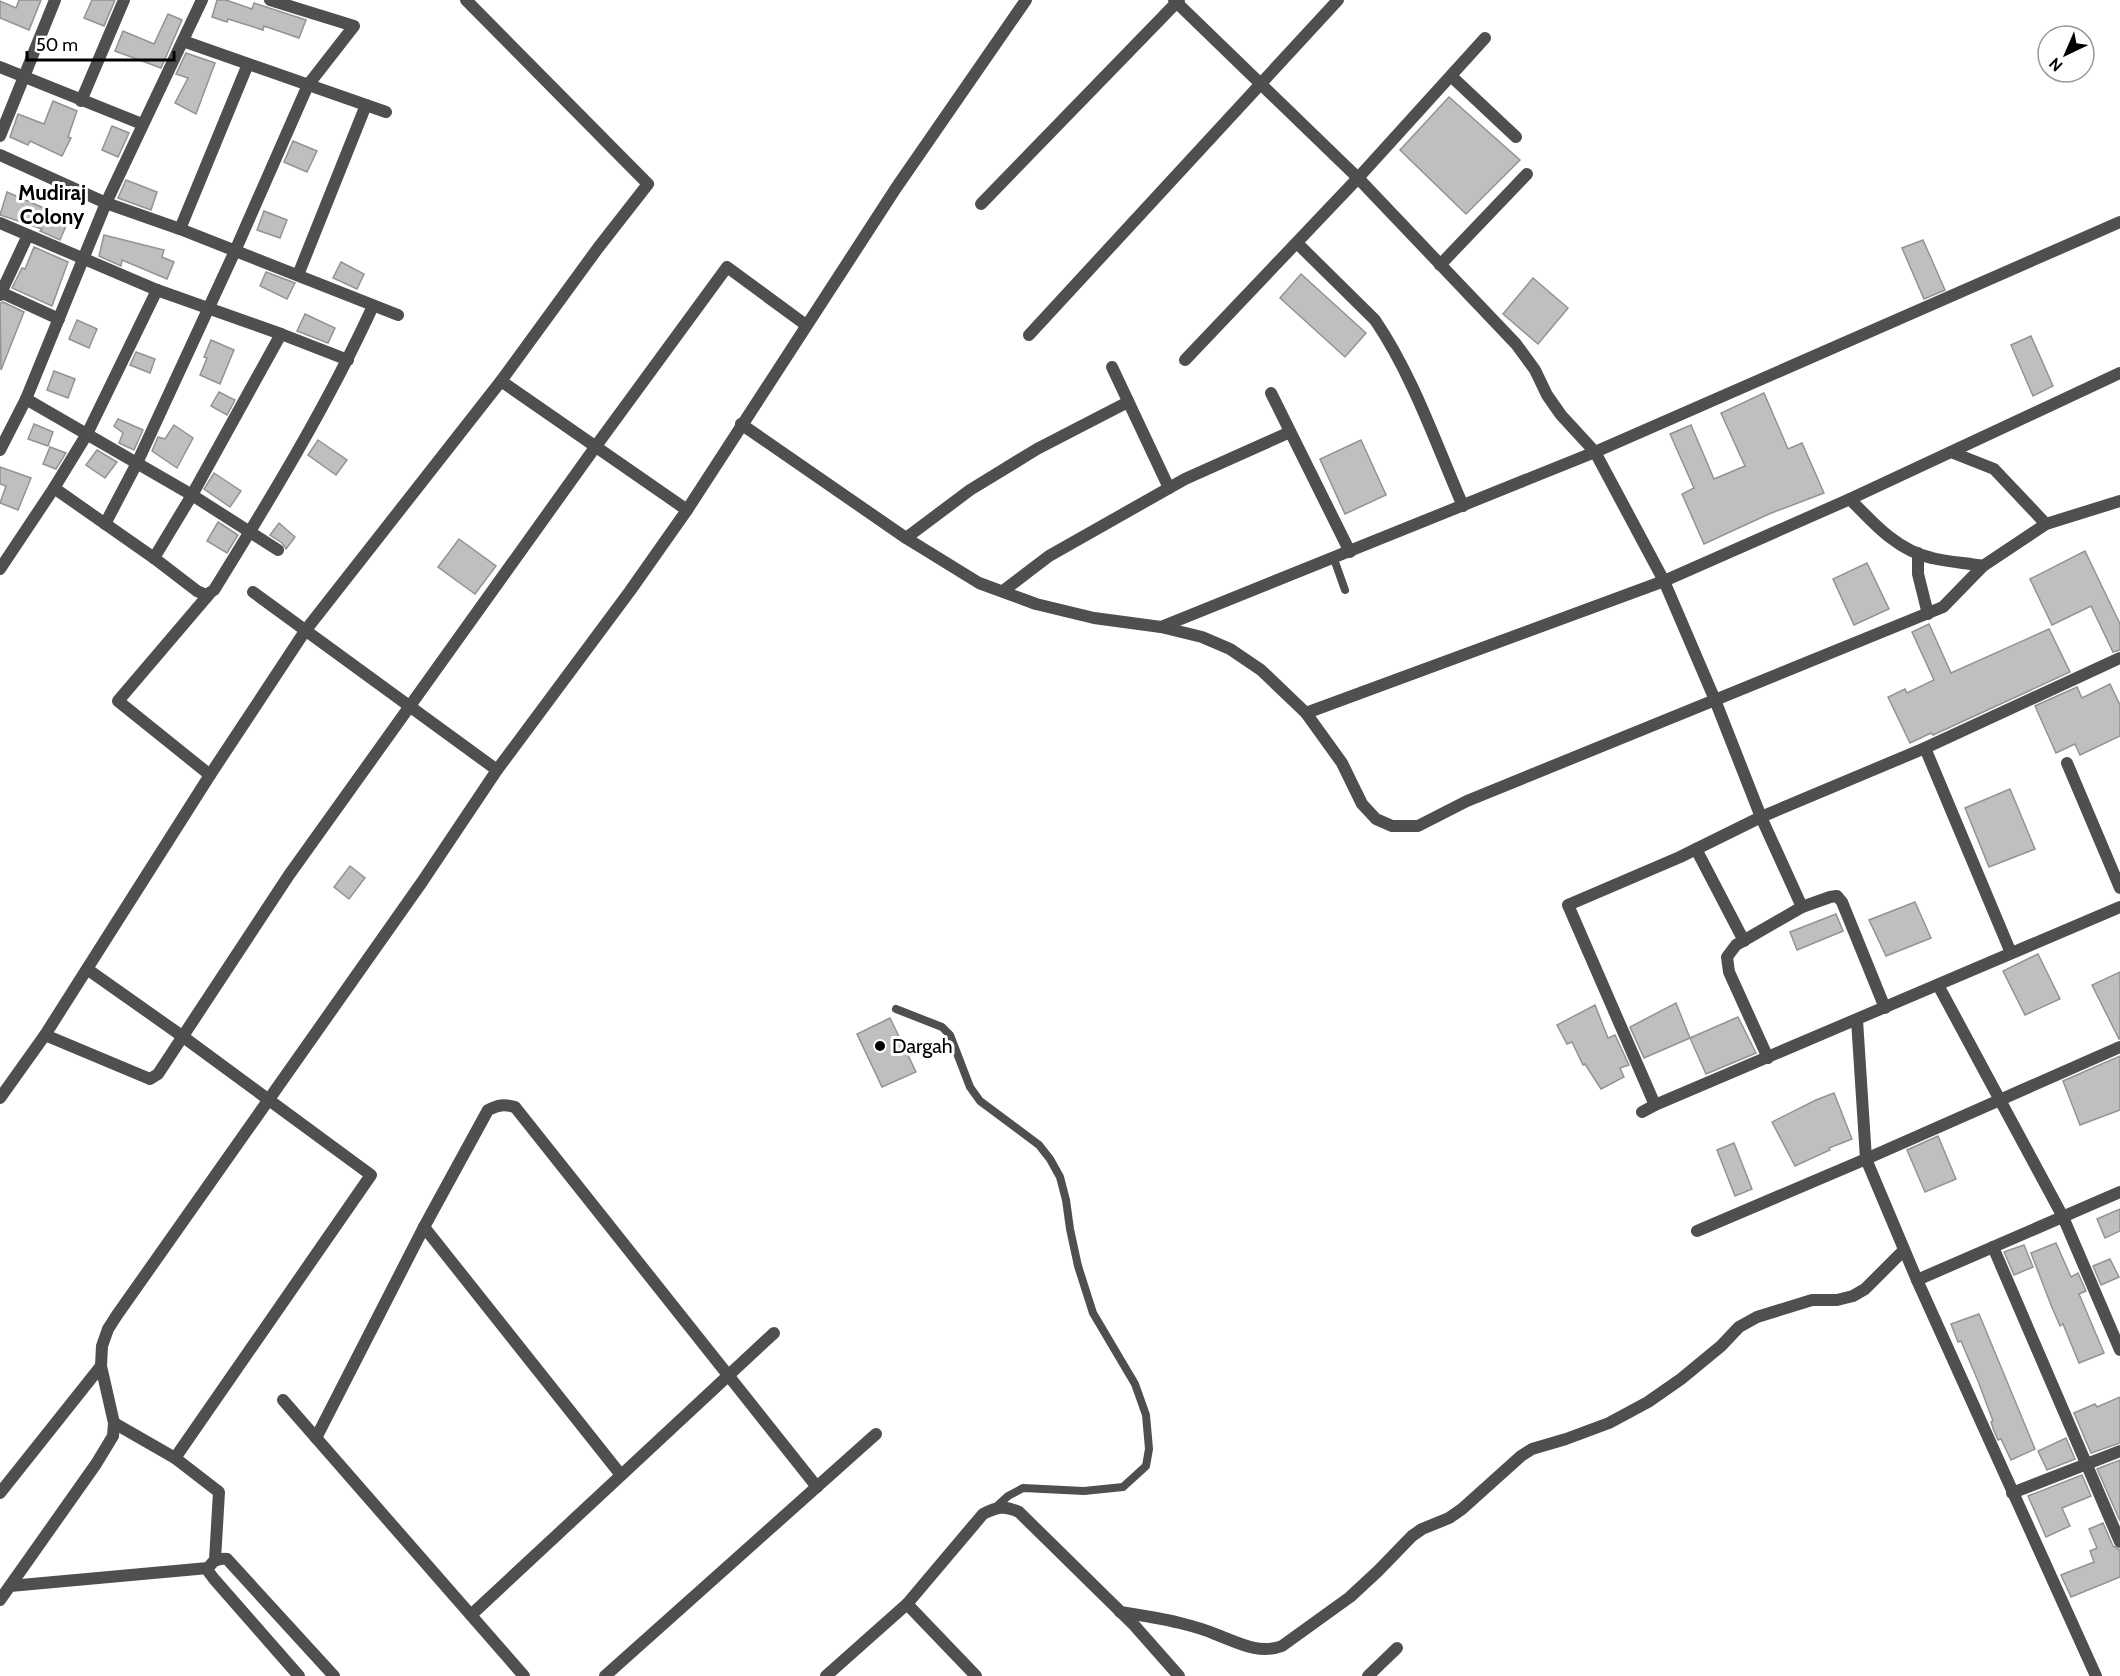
<svg xmlns="http://www.w3.org/2000/svg" width="2120" height="1676" font-family="Cabin,sans-serif">
	<style>
		.building { fill: #bfbfbf; stroke: #939393; stroke-width: 1.5 }
		.lines { fill: none; stroke-linecap: round; stroke-linejoin: round }
		.lane { stroke: #4f4f4f; stroke-width: 8 }
		.street { stroke: #4f4f4f; stroke-width: 12 }
		.poi-dot { fill: #000; stroke: #fff; stroke-width: 2 }
		.labels { text-anchor: middle; stroke-width: 6; stroke-linejoin: round; paint-order: stroke }
		.poi-label { font-size: 20px; fill: #000; stroke: #fff; text-anchor: start }
		.neighbourhood-label { font-size: 21px; font-weight: bold; fill: #000; stroke: #fff }
	</style>
	<rect width="100%" height="100%" fill="#fff"/>
	<g class="building">
		<path d="M19 0H41L29 30 0 18V1L16 8Z"/>
		<path d="M92 0H115L104 26 84 18Z"/>
		<path d="M217 0H226L252 9 254 3 306 20 299 38 264 26 263 30 228 19 227 22 212 17Z"/>
		<path d="M168 14 182 20 161 68 115 51 123 31 154 44Z"/>
		<path d="M186 53 215 63 196 114 175 103 188 78 176 74Z"/>
		<path d="M1449 97 1520 160 1466 214 1400 150Z"/>
		<path d="M53 101 77 111 68 137 71 138 62 156 30 141 28 145 10 137 18 114 44 124Z"/>
		<path d="M112 126 129 133 118 157 102 150Z"/>
		<path d="M293 141 317 151 307 172 284 162Z"/>
		<path d="M126 180 157 192 151 210 118 198Z"/>
		<path d="M7 192 69 219 60 240 40 231 42 229 0 215Z"/>
		<path d="M264 211 287 220 280 238 257 230Z"/>
		<path d="M104 235 164 250 162 257 174 262 167 279 122 260 121 266 99 256Z"/>
		<path d="M1923 240 1945 290 1924 299 1902 248Z"/>
		<path d="M34 247 68 262 52 306 12 288 22 268 25 269Z"/>
		<path d="M341 262 364 274 357 289 333 278Z"/>
		<path d="M266 272 295 283 287 299 260 286Z"/>
		<path d="M1301 274 1366 333 1345 357 1280 298Z"/>
		<path d="M1533 278 1568 308 1538 344 1503 314Z"/>
		<path d="M3 302 24 312 1 370 0 303Z"/>
		<path d="M305 314 335 328 328 343 297 331Z"/>
		<path d="M77 320 97 329 89 348 69 339Z"/>
		<path d="M2031 336 2053 386 2033 396 2011 345Z"/>
		<path d="M211 340 234 350 220 384 200 375 207 358 204 357Z"/>
		<path d="M136 352 155 359 150 373 130 365Z"/>
		<path d="M54 371 75 379 68 398 47 390Z"/>
		<path d="M219 392 235 400 227 415 211 406Z"/>
		<path d="M1764 393 1788 449 1802 443 1824 493 1769 514 1704 544 1682 494 1694 488 1670 434 1691 425 1714 479 1745 466 1721 413Z"/>
		<path d="M118 419 143 430 134 450 119 443 123 433 114 426Z"/>
		<path d="M34 424 53 432 48 446 28 439Z"/>
		<path d="M174 425 193 438 177 468 152 451 158 437 165 439Z"/>
		<path d="M318 440 347 460 336 475 308 455Z"/>
		<path d="M1361 440 1386 495 1345 514 1320 459Z"/>
		<path d="M50 447 66 453 56 469 43 464Z"/>
		<path d="M97 450 117 462 105 478 86 465Z"/>
		<path d="M0 467 31 478 18 510 0 503 6 486 0 484Z"/>
		<path d="M214 473 241 491 230 507 204 489Z"/>
		<path d="M218 522 238 535 227 553 207 541Z"/>
		<path d="M279 523 295 537 286 549 282 543 270 535Z"/>
		<path d="M459 539 496 566 475 594 438 567Z"/>
		<path d="M2085 551 2120 624V650L2113 652 2091 606 2052 625 2030 579Z"/>
		<path d="M1867 563 1889 609 1854 625 1833 579Z"/>
		<path d="M1929 624 1951 673 2049 629 2070 672 1933 735 1931 733 1910 743 1888 697 1905 689 1907 693 1934 680 1912 632Z"/>
		<path d="M2110 684 2120 705V736L2080 755 2075 744 2056 753 2035 706 2077 687 2082 698Z"/>
		<path d="M2010 789 2035 849 1989 867 1965 808Z"/>
		<path d="M350 866 365 878 349 899 334 887Z"/>
		<path d="M1915 902 1931 938 1886 956 1869 920Z"/>
		<path d="M1836 914 1843 931 1797 950 1790 932Z"/>
		<path d="M2038 954 2060 999 2025 1015 2003 971Z"/>
		<path d="M2120 972V1039H2119L2092 985Z"/>
		<path d="M1676 1003 1690 1038 1644 1058 1630 1027Z"/>
		<path d="M1595 1005 1608 1038 1615 1035 1629 1065 1620 1068 1624 1077 1601 1089 1585 1064 1583 1065 1572 1042 1567 1044 1557 1025Z"/>
		<path d="M1738 1017 1756 1053 1706 1074 1690 1038Z"/>
		<path d="M890 1018 916 1072 882 1087 857 1034Z"/>
		<path d="M2120 1056V1110L2080 1125 2063 1081Z"/>
		<path d="M1834 1093 1852 1139 1829 1148 1830 1150 1795 1166 1772 1122 1816 1100Z"/>
		<path d="M1938 1136 1956 1179 1925 1192 1907 1150Z"/>
		<path d="M1734 1143 1752 1189 1735 1196 1717 1150Z"/>
		<path d="M2120 1209V1231L2105 1238 2097 1219Z"/>
		<path d="M2056 1243 2071 1277 2078 1273 2086 1291 2079 1294 2104 1353 2079 1363 2063 1324 2060 1326 2051 1305 2031 1253Z"/>
		<path d="M2024 1245 2033 1267 2014 1275 2004 1252Z"/>
		<path d="M2110 1259 2119 1277 2101 1285 2093 1266Z"/>
		<path d="M1979 1314 2035 1449 2011 1460 2001 1439 1998 1440 1994 1431 1991 1422 1993 1421 1978 1381 1961 1341 1958 1342 1951 1324Z"/>
		<path d="M2120 1397V1443L2091 1453 2074 1413 2095 1404 2097 1407Z"/>
		<path d="M2066 1438 2075 1459 2047 1470 2038 1451Z"/>
		<path d="M2120 1460V1521L2097 1469Z"/>
		<path d="M2082 1475 2091 1496 2062 1508 2070 1526 2046 1537 2028 1496Z"/>
		<path d="M2103 1523 2113 1546 2120 1550V1577L2071 1597 2061 1575 2094 1562 2090 1551 2097 1548 2089 1529Z"/>
	</g>
	<g class="lines">
		<g class="lane">
			<path d="M1334 559 1345 590"/>
			<path d="M896 1009 942 1027 950 1035 970 1087 980 1101 1039 1145 1050 1159 1060 1177 1066 1200 1070 1229 1078 1266 1093 1313 1135 1384 1146 1415 1149 1449 1146 1466 1123 1487 1084 1491 1023 1488 1008 1496 996 1507"/>
		</g>
		<g class="street">
			<path d="M466 0 648 184 598 248 501 381"/>
			<path d="M1174 0 1358 178 1516 344 1535 370 1547 395 1561 415 1595 452 1664 581 1715 700 1761 817 1802 907 1830 897 1837 896 1842 902 1885 1008"/>
			<path d="M183 41 386 112"/>
			<path d="M0 67 142 124"/>
			<path d="M1451 76 1516 137"/>
			<path d="M81 101 124 0"/>
			<path d="M0 136 55 0"/>
			<path d="M0 155 106 203 180 229 398 315"/>
			<path d="M981 204 1179 0"/>
			<path d="M0 223 157 290 281 334 348 360"/>
			<path d="M180 229 248 64"/>
			<path d="M1297 243 1375 320C1413 376 1436 444 1463 506"/>
			<path d="M1440 265 1527 174"/>
			<path d="M298 275 366 105"/>
			<path d="M0 292 59 319"/>
			<path d="M0 295 28 235"/>
			<path d="M1029 335 1338 0"/>
			<path d="M1185 360 1358 178 1485 38"/>
			<path d="M1112 367 1169 488"/>
			<path d="M1271 393 1350 552"/>
			<path d="M26 399 192 495 278 550"/>
			<path d="M741 424 906 538 979 583 1036 604 1094 618 1161 627 1202 637 1230 649 1261 670 1306 713 1342 763 1362 804 1376 819 1392 826H1418L1467 801 1943 607 1983 566 2046 524 2120 501"/>
			<path d="M0 450 26 399 106 203 202 0"/>
			<path d="M1951 452 1994 469 2046 524"/>
			<path d="M54 488 154 558 197 591 206 595 214 590C271 498 328 404 373 306"/>
			<path d="M1850 499C1873 523 1898 551 1932 558 1949 562 1966 563 1983 566"/>
			<path d="M105 524 137 463 235 251 308 85 354 26 270 0"/>
			<path d="M906 538 970 490 1037 449 1128 402"/>
			<path d="M1918 553V574L1928 614"/>
			<path d="M154 558 192 495 281 334"/>
			<path d="M0 569 54 488 87 434 157 290"/>
			<path d="M1003 591 1049 556 1185 479 1290 432"/>
			<path d="M253 592 497 770"/>
			<path d="M1161 627 1595 452 2120 222"/>
			<path d="M1306 713 1664 581 1850 499 2120 373"/>
			<path d="M1925 748 2011 953"/>
			<path d="M2067 763 2120 888"/>
			<path d="M210 775 118 701 210 593"/>
			<path d="M1696 849 1744 941"/>
			<path d="M87 969 182 1036 371 1175 175 1458"/>
			<path d="M1938 985 2063 1217 2120 1350"/>
			<path d="M1857 1020 1866 1159 1917 1280 2096 1676"/>
			<path d="M45 1035 150 1079 158 1074 289 875 596 446 727 267 806 325"/>
			<path d="M1768 1058 1729 972 1727 957 1736 945 1802 907"/>
			<path d="M0 1098 45 1035 210 775 305 631 501 381 687 510"/>
			<path d="M1655 1105 1568 905 1680 857 1761 817 1925 748 2120 658"/>
			<path d="M1642 1112 1655 1105 2120 907"/>
			<path d="M424 1227 621 1475"/>
			<path d="M1697 1231 1866 1159 2120 1047"/>
			<path d="M1993 1247 2120 1542"/>
			<path d="M1917 1280 2120 1192"/>
			<path d="M283 1400 524 1676"/>
			<path d="M114 1423 175 1458 219 1492 215 1560"/>
			<path d="M316 1438 424 1227 488 1110C498 1105 504 1104 515 1107L817 1487"/>
			<path d="M0 1493 101 1366"/>
			<path d="M2012 1493 2120 1451"/>
			<path d="M10 1586 208 1568"/>
			<path d="M0 1600 96 1464 113 1436 114 1423 101 1366 102 1346 108 1329 117 1315 422 882 497 770 630 591 687 510 896 188 1026 0"/>
			<path d="M907 1604 976 1676"/>
			<path d="M1120 1612C1140 1615 1160 1618 1180 1623 1192 1626 1204 1629 1215 1634 1237 1642 1258 1655 1282 1646L1350 1597 1378 1571 1412 1536 1422 1529 1449 1518 1462 1509 1521 1456 1532 1449 1566 1439 1609 1423 1648 1402 1681 1379 1721 1346 1739 1327 1757 1317 1812 1300H1837L1853 1296 1865 1289 1904 1250"/>
			<path d="M471 1615 774 1333"/>
			<path d="M299 1676 214 1579 208 1571C210 1561 218 1558 227 1559L334 1676"/>
			<path d="M605 1676 876 1434"/>
			<path d="M826 1676 907 1604 983 1514C997 1507 1004 1505 1019 1512L1134 1625 1179 1676"/>
			<path d="M1368 1676 1397 1648"/>
		</g>
	</g>
	<circle class="poi-dot" cx="880" cy="1046" r="6"/>
	<g class="labels">
		<g class="poi-label">
			<text x="892" y="1053">Dargah</text>
		</g>
		<g class="neighbourhood-label">
			<text x="52" y="200">Mudiraj<tspan x="52" dy="24">Colony</tspan></text>
		</g>
	</g>
	<g transform="translate(2066 54) rotate(224)"><circle r="28" fill="#ffffff" stroke="#999999" stroke-width="1.5"/>
	<path d="M0-4.5L10 22L0 15L-10 22Z" fill="#000000"/>
	<text y="-9" font-size="16" font-weight="bold" text-anchor="middle" fill="#000000">N</text>
	</g>
	<path d="M27 51v9h147v-9" fill="none" stroke="#000000" stroke-width="3"/>
	<text x="36" y="51" font-size="18" fill="#000000" stroke="#ffffff" stroke-width="4.5" paint-order="stroke">50 m</text>
</svg>
